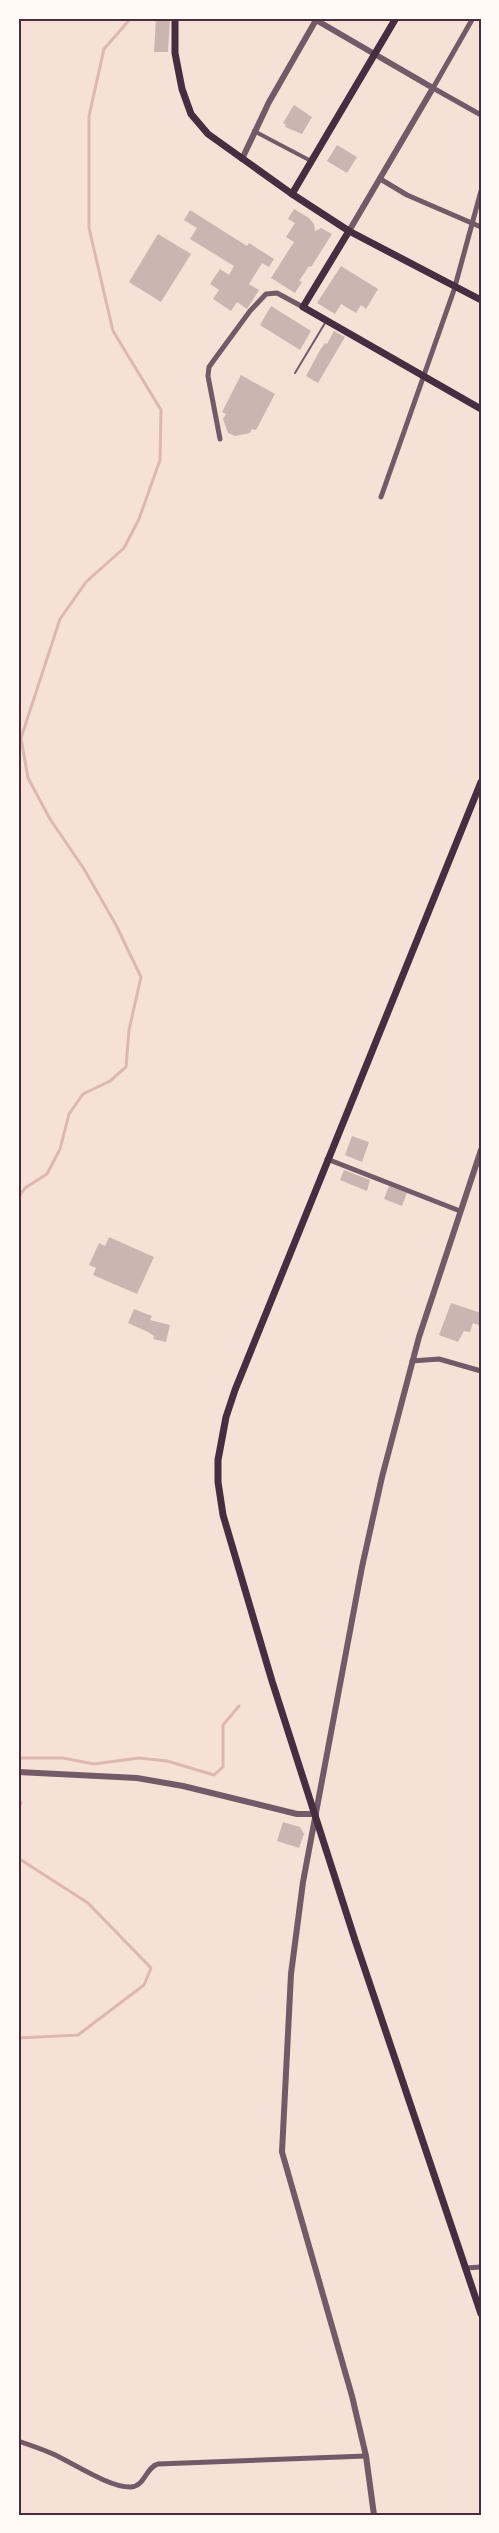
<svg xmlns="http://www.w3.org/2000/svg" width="499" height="2533" font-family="Rubik,sans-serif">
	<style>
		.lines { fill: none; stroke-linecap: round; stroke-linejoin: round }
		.stream { stroke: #dcb8b0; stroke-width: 3 }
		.building { fill: #ccb4b1 }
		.service { stroke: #755966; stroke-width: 2 }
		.pedestrian { stroke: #755966; stroke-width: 4 }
		.minor { stroke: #755966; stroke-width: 5 }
		.tertiary { stroke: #755966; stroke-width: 6 }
		.secondary { stroke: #4a2c40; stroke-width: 7 }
		.neatline { fill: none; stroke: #4a2c40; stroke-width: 2 }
	</style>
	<rect width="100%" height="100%" fill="#f7e1d7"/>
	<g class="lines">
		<g class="stream">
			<path d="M18 1198 25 1188 47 1174 60 1149 69 1114 83 1094 110 1081 126 1067 129 1030 141 977 116 925 84 869 50 819 28 778 21 738 60 619 86 582 124 548 139 519 160 460 161 410 113 331 89 228V116L104 49 131 18"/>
			<path d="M18 1758H63L94 1764 139 1758 167 1761 214 1775 223 1767V1725L239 1706"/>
			<path d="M18 1799 21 1803 18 1809"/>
			<path d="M18 1858 88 1903 151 1968 144 1985 78 2035 18 2038"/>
		</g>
	</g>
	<g class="building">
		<path d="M156 18H170L168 52H154Z"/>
		<path d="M294 105 312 117 302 134 285 127 286 125 283 123Z"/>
		<path d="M337 145 357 157 347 173 327 161Z"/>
		<path d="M294 209 309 218 314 224 315 231 321 228 332 234 311 267 309 266 299 281 302 282 295 293 271 278 294 242 286 237 295 223 288 219Z"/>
		<path d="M190 210 247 246 249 243 274 259 269 267 262 263 249 284 259 290 247 309 237 302 231 311 213 299 219 290 210 284 220 269 229 275 234 266 190 239 197 228 184 220Z"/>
		<path d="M158 234 191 254 161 302 129 282Z"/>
		<path d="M341 266 378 289 366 309 361 305 356 313 341 304 335 314 317 303Z"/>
		<path d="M271 306 311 331 300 350 260 325Z"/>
		<path d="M334 331 345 337 318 383 306 376 320 350 325 343 327 344Z"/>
		<path d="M241 375 275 394 256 430 252 429 250 433 235 436 228 433 223 419 226 414 222 412Z"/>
		<path d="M352 1136 369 1142 362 1162 345 1155Z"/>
		<path d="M344 1170 370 1180 367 1191 340 1180Z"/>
		<path d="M389 1186 407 1193 402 1206 384 1199Z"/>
		<path d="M109 1237 154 1257 137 1294 93 1275 96 1268 89 1265 99 1243 105 1246Z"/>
		<path d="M451 1303 481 1313V1326L473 1323 470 1332 464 1331 458 1342 439 1335Z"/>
		<path d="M134 1309 152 1316 150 1320 170 1325 166 1342 153 1339 154 1336 148 1332 128 1323Z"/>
		<path d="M283 1822 300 1827 304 1834 299 1848 277 1841Z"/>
	</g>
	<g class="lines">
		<path class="service" d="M295 373 325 323"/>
		<path class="pedestrian" d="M254 131 311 161"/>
		<g class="minor">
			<path d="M473 18 433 88 481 115"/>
			<path d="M382 180 407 195 481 227"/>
			<path d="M220 439 208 376 209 367 214 360 250 311 266 294 277 293 303 307"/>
			<path d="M381 497 454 290 481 191"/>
			<path d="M327 1159 460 1211"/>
			<path d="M412 1361 439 1359 481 1371"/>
			<path d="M466 2268 481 2267"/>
			<path d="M18 2441C30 2445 42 2449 53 2454 73 2463 110 2488 131 2487 145 2486 146 2467 158 2464L366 2456"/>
		</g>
		<g class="tertiary">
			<path d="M242 159 269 102 316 20 433 88 349 231"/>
			<path d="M18 1772 137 1778 183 1786 297 1814H316"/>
			<path d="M374 2515 366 2456 352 2396 282 2152 291 1974 303 1882 362 1567 382 1477 419 1337 481 1150"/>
		</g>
		<g class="secondary">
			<path d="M175 18V53L182 89 191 114 208 134 292 194 349 231 481 300"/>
			<path d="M292 194 396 18"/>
			<path d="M349 231 303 307 481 409"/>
			<path d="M481 782 235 1390 226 1417 218 1460V1482L223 1515 272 1681 355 1940 481 2314"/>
		</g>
	</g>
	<rect width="499" height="2533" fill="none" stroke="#fffaf5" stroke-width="39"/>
	<rect x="20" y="20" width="460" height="2494" class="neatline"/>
</svg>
